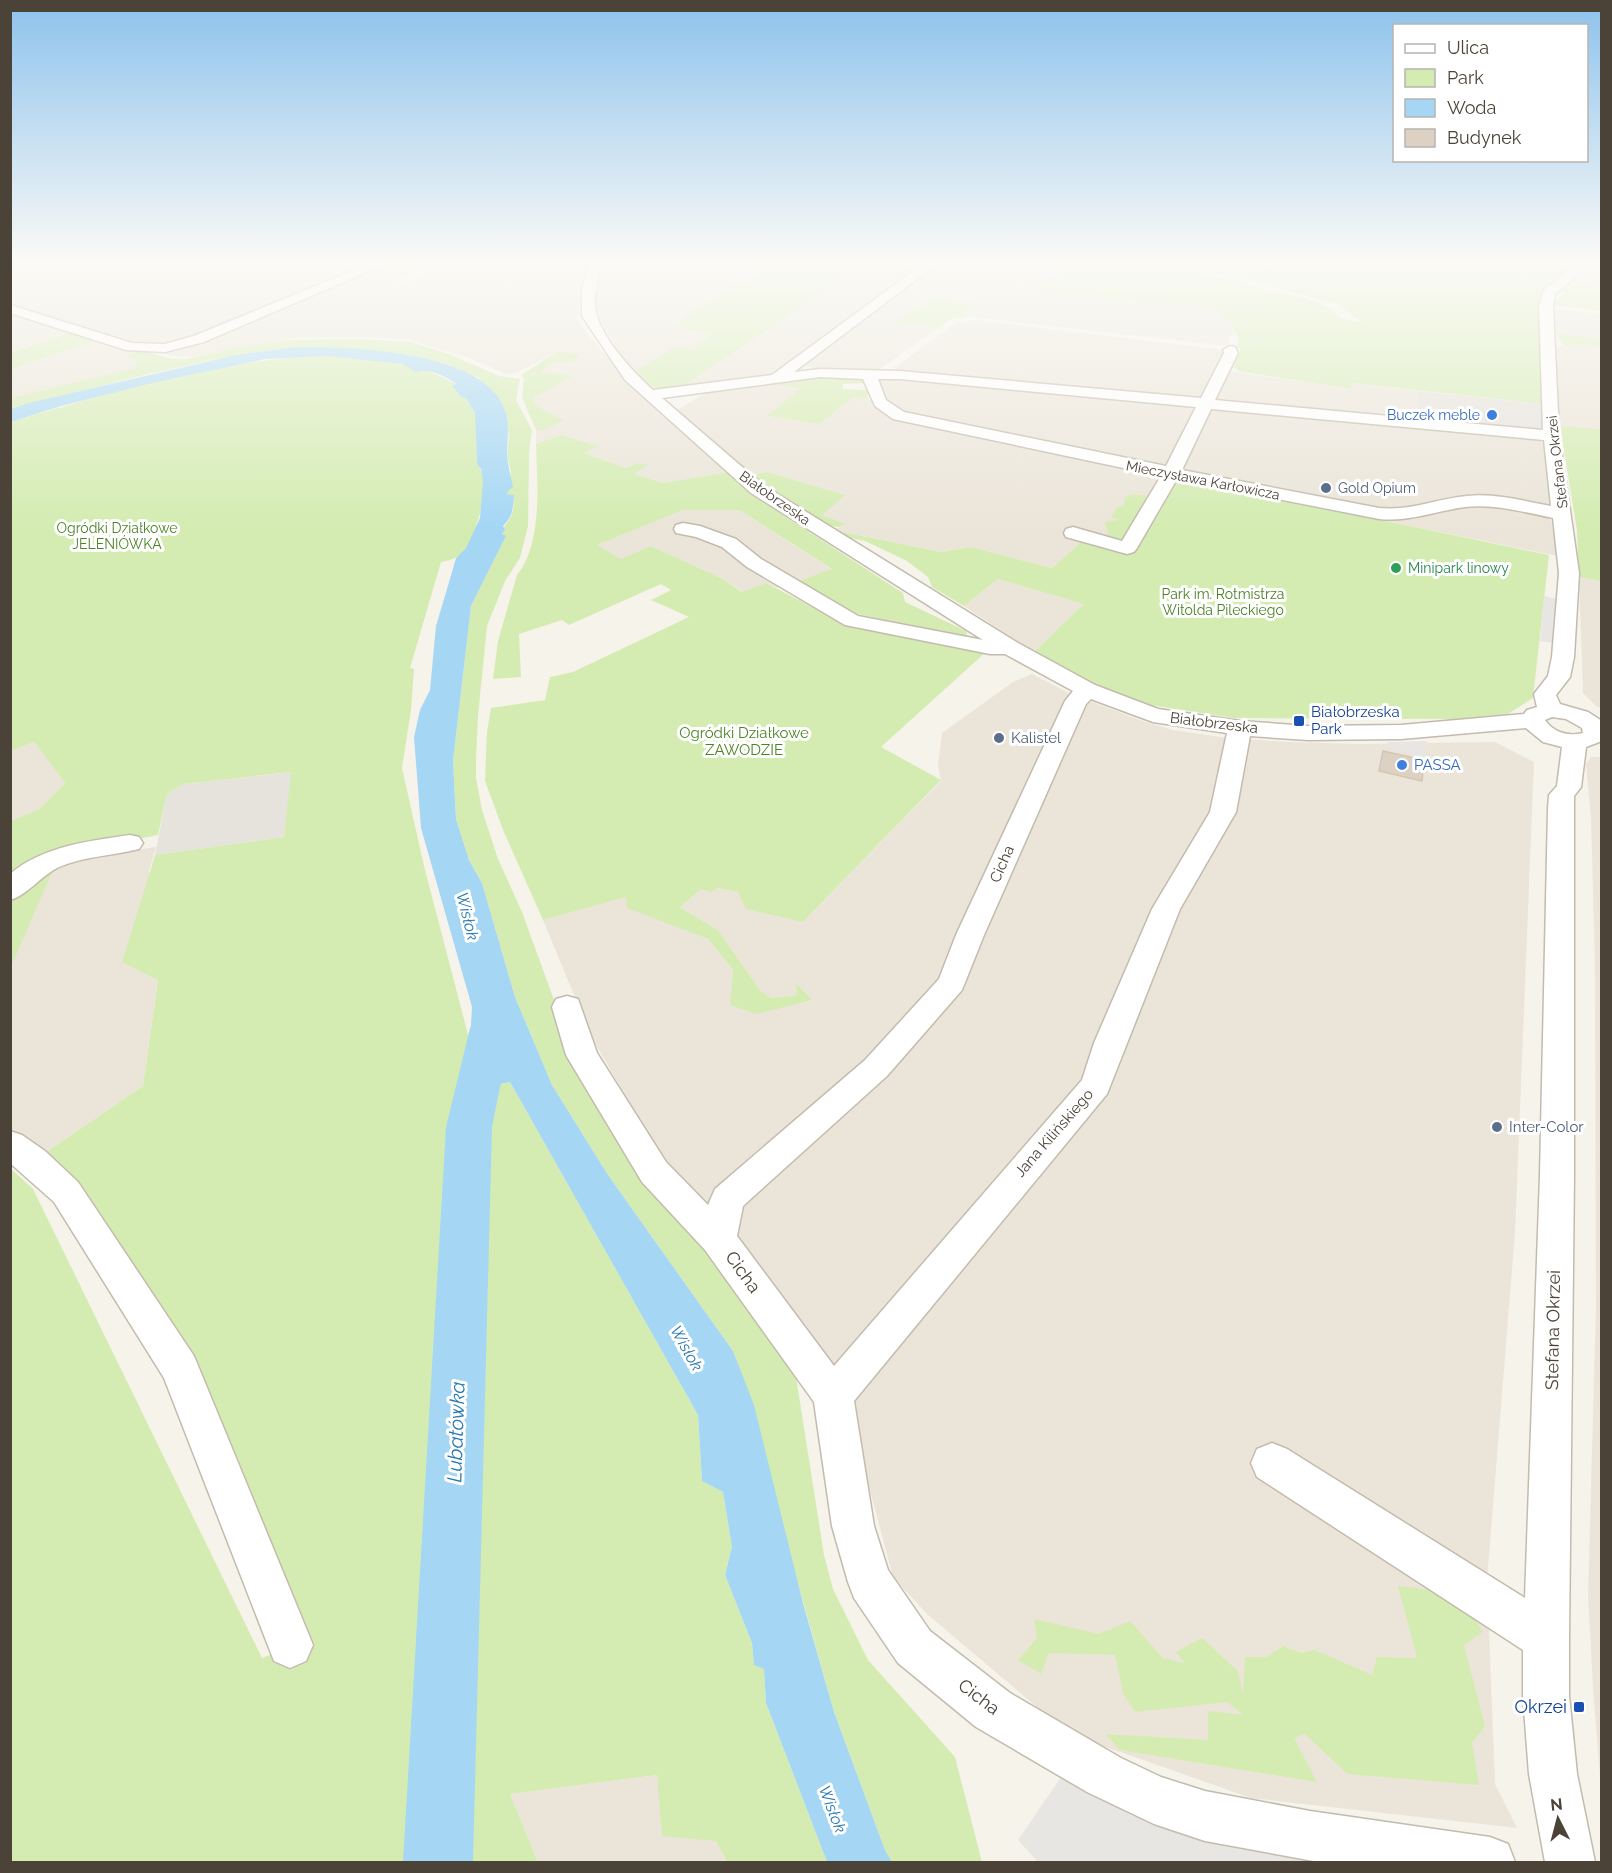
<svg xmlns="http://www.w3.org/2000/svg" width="1612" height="1873" font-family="Raleway,sans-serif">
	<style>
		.residential { fill: #ebe5d9 }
		.industrial { fill: #e6e2dc }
		.green { fill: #d4ecb2; fill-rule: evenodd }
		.parking { fill: #e8e6e3 }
		.water { fill: #a5d7f5 }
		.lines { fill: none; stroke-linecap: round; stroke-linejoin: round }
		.river { fill: #a5d7f5; fill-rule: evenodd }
		.building { fill: #dcd1c3; stroke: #d4c6b2; stroke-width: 1.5 }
		.minor-casing { stroke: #c3bbad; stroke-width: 3 }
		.minor { fill: #fff; fill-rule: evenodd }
		.shop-dot { fill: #3f7fe0; stroke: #fff; stroke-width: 2 }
		.service-dot { fill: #5c6f8a; stroke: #fff; stroke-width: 2 }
		.leisure-dot { fill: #2e9e5b; stroke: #fff; stroke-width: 2 }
		.transit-dot { fill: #1a4fb4; stroke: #fff; stroke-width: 2 }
		.labels { text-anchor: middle; stroke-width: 6; stroke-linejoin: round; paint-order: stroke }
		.far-shop-label { font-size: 14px; fill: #366cbe; stroke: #fff; text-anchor: end }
		.far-street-label { font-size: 14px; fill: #4c4338; stroke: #fff }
		.far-service-label { font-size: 14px; fill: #4e5e75; stroke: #fff; text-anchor: start }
		.far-park-label { font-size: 14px; fill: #4c8326; stroke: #fff }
		.far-leisure-label { font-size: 14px; fill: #27864d; stroke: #fff; text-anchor: start }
		.transit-label { font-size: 15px; fill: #164399; stroke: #fff; text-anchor: start }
		.street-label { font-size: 15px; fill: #4c4338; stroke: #fff }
		.park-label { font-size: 15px; fill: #4c8326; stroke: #fff }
		.service-label { font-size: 15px; fill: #4e5e75; stroke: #fff; text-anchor: start }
		.shop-label { font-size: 15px; fill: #366cbe; stroke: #fff; text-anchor: start }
		.water-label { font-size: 16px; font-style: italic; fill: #2778ae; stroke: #fff }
		.near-street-label { font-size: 18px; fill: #4c4338; stroke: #fff }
		.near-transit-label { font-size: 18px; fill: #164399; stroke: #fff; text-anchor: end }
		.near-water-label { font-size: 20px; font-style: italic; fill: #2778ae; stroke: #fff }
	</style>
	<rect width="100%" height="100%" fill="#f6f3eb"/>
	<g class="residential">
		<path d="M10 264H156L142 269 150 270 170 264H368L184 342 161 344 139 343 11 304Z"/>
		<path d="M435 264H580L582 272 578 314 574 315 589 336 625 377 692 441 728 472 663 483 633 474 647 466 637 463 626 468 583 453 597 446 561 435 536 444V430H542L550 416 535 405 534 398 571 376 539 372 552 363 574 362 579 355 558 351 516 373 506 374 470 358 409 340 360 337 294 338 191 357 173 356 157 352 193 345 369 273 401 277 394 280 406 282 442 267Z"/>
		<path d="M595 264H758L755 266 768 268 688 315 677 327 712 334 694 349 675 347 636 370 625 361 599 318 595 293 599 268Z"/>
		<path d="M939 264H1064L1042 291 1212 308 1228 321 1236 335H1228L1230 338 1227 346 964 316 963 314 975 304 898 322 938 328 880 369 834 371 802 366 807 363 809 356 906 286 930 270 941 267Z"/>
		<path d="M1589 264H1601V288L1566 284 1578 278Z"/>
		<path d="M859 268 875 270 869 276 901 280 773 377 685 388 684 386 697 377Z"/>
		<path d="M1552 309 1601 314V340L1556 333Z"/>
		<path d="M11 313 18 316 68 333 11 351Z"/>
		<path d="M975 320 1217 349 1225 354 1199 398 896 371 894 368 956 323Z"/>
		<path d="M94 341 134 352 129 355 138 360 136 368 11 398 10 369Z"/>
		<path d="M1563 345 1601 346V429L1560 426 1553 352 1554 349Z"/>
		<path d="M1230 371 1350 389 1352 383 1418 391 1416 421 1218 401 1214 397 1221 384 1224 385Z"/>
		<path d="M890 378 1195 407 1197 410 1168 464 1160 467 923 419 887 407 879 382Z"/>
		<path d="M761 382 802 388 768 416 820 424 852 398H868L884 413 1150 474 1157 480 1150 497 1133 494 1125 506 1112 516 1121 520 1111 546 1082 541 1052 568 971 547 941 552 833 530 844 525 821 515 844 495 767 472 752 475 676 411 712 389Z"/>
		<path d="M1213 407 1538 439 1542 442 1547 460 1552 508 1509 501 1398 513 1180 472 1204 412Z"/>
		<path d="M1510 505 1546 516 1551 521 1558 556 1321 508 1323 506 1382 517 1454 506Z"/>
		<path d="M683 510H739L833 570 777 588 766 583 743 592 721 578 651 546 621 560 597 545Z"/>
		<path d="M1579 577 1601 581V708L1596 706 1583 693Z"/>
		<path d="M998 579 1085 604 1034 652 964 606Z"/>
		<path d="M1032 674 1071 694 1145 722 1173 730 1227 738 1290 742 1360 744 1495 742 1534 762 1515 1233 1487 1580 1495 1784 1517 1828 1251 1798 1069 1734 927 1614 893 1577 856 1438 830 1363 807 1327 663 1161 591 1036 543 920 627 896 683 929 708 939 733 970 731 1005 812 1001 798 985 796 995 771 998 760 990 718 930 680 907 701 889 718 888 738 892 803 922 941 781 938 765 942 733 1013 682Z"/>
		<path d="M34 742 65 783 39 809 11 821V751Z"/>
		<path d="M1591 757H1602L1601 1789 1593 1688 1588 1595 1596 1308 1595 965 1591 819 1586 764Z"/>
		<path d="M156 847 149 871 158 979 143 1086 40 1156 11 1134 10 965 54 868 79 859Z"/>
		<path d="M657 1775 716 1841 727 1862H538L510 1794Z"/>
	</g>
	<g class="industrial">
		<path d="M1418 391 1550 405 1551 434 1416 421Z"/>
		<path d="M292 772 284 837 155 855 167 794 183 784Z"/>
	</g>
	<g class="green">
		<path d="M389 264H427L401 277 369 273Z"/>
		<path d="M758 264H925L901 280 868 276 874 270 859 268 697 377 684 386 685 388C658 390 653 392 636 370L675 347 694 349 711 334 676 327 688 314 733 286H739L767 269 755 266Z"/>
		<path d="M1064 264H1584L1549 293 1550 405 1352 383 1350 389 1237 371 1238 369 1233 368 1241 349 1237 347 1239 339 1228 321 1212 308 1041 291ZM1197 272 1229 275 1337 304 1363 323 1340 318 1329 307 1306 298 1263 290 1238 278 1225 280 1219 276Z"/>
		<path d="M1566 284 1601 288V311L1552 305 1566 292 1559 291Z"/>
		<path d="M931 297 976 303 963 314 968 317 951 319 938 328 897 322Z"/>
		<path d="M69 333 94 341 11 369V352Z"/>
		<path d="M1556 333 1601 340V346L1563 345Z"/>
		<path d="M360 339 410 342 449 354 499 376 520 379 516 400 532 430 529 453 528 526 520 558 505 581 487 626 478 716 476 760V778L482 810 498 859 522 912 578 1066 678 1217 761 1319 794 1364 824 1555 833 1589 868 1660 955 1757 982 1862H892L885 1850 834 1712 733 1351 608 1175 552 1085 515 997 482 883 469 860 456 819 453 761 471 606 505 538V536L502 534C503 525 508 524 511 516 514 510 514 502 514 495H507L511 472 507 456 509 437 505 409 479 378 450 366 411 355 329 347H295L236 355 144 375 11 409 10 398 135 368 137 360 128 355 134 352H147L172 359H187L229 349 286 340Z"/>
		<path d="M558 351 580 354 574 362 552 363 540 372 572 376 534 398 535 405 564 421 542 430H536L522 397 524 379 521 375Z"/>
		<path d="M326 356 403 364 429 371 458 385 475 413 477 464C493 481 477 532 465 549 459 558 451 560 441 562L410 668 414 669 411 710 402 768 424 866 482 1088 510 1082 698 1415 702 1481 723 1492 732 1547 725 1575 752 1643 754 1664 764 1669 766 1703 827 1862H727L716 1841 662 1836 657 1775 510 1794 538 1862H11L10 1168 33 1189 262 1658 302 1643 66 1193 33 1161 143 1086 158 980 122 962 155 855 284 837 291 772 183 784 167 794 158 835 66 853 11 884V821L39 809 65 783 34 742 11 751V422C112 393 219 358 326 356Z"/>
		<path d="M820 375C835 376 854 374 867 383L843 384V389L868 390V398H852L820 424 767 416 801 388 771 384 776 380Z"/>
		<path d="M1560 426 1601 429V581L1579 577 1577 530Z"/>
		<path d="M561 435 598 446 584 453 626 468 637 463 648 465 634 474 663 483 728 472 755 497 903 593 905 602 966 631 968 638 854 613 796 582 832 569 739 510H683L597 545 621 559 651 546 721 578 742 592 766 583 835 619 987 651 881 747 941 780 803 922 746 909 738 892 718 888 711 892 701 889 680 907 718 930 760 990 771 998 796 995 797 984 812 1000 757 1014 730 1005 733 970 708 939 627 908 626 897 543 920 503 830 485 781 487 732 491 708 545 700 550 677 573 672 689 617 651 600 671 590 661 584 569 625 562 620 519 634 521 677 493 679 498 641 517 575C543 543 537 484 536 444Z"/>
		<path d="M767 472 845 495 822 515 845 524 839 527 824 525 752 475Z"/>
		<path d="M1173 477 1549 555 1533 698 1508 714 1456 719 1234 718 1150 705 1096 685 1034 652 1084 604 998 579 964 606 932 587 928 577 907 561 865 541 846 537 833 530 941 552 971 547 1052 568 1082 541 1111 546 1105 522 1120 520 1111 517 1117 507 1124 506 1125 497 1133 494 1158 497Z"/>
		<path d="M54 868 16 955 11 965V897Z"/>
		<path d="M1398 1586 1457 1593 1483 1632 1464 1645 1485 1726 1472 1743 1479 1785 1347 1774 1305 1734 1294 1738 1317 1782 1120 1750 1105 1734 1208 1740V1711L1244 1715 1227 1702 1135 1712 1123 1693 1115 1655 1049 1653 1041 1674 1018 1660 1037 1638 1034 1619 1099 1634 1130 1621 1163 1658 1185 1663 1176 1652 1202 1638 1238 1671 1243 1695 1245 1657H1266L1283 1646 1301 1653 1315 1650 1372 1675 1377 1657 1417 1658Z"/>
	</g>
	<g class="parking">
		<path d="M1544 596 1557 599 1554 643 1540 641Z"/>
		<path d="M1427 741 1424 756 1384 748 1388 742Z"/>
		<path d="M1068 1767 1351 1843 1341 1862H1038L1018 1840Z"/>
	</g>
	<path class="water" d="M295 347C348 346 485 350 505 410 510 427 507 440 507 456 508 466 511 477 513 487L508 491 507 494 514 495C513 509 513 516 503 526L505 530 502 534 506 536 471 606 453 761 456 819 469 860 482 883 515 997 552 1085 608 1175 733 1351 754 1405 803 1603 834 1712 885 1850 892 1862H827L766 1703 764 1669 754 1665 752 1643 725 1575 732 1547 723 1492 702 1481 698 1415 510 1082 482 1088 470 1042 472 1007 421 828 414 737 420 710 430 690 436 626 452 572 456 558 466 548 480 518 483 482 481 469 477 464 475 413 466 398 461 397 452 385 457 384C447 377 428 367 416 372L403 364 326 356 265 359 152 383 61 406 11 422V409L33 402 236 355Z"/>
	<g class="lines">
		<path class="river" d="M491 1013 506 1017 512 1028 492 1127 473 1862H403L446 1127 470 1028 476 1017Z"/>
	</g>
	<path class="building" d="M1383 751 1424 760 1422 781 1379 771Z"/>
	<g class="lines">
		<g class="minor-casing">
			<g id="minor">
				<path d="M369 264H386L204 342 165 352 126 350 10 313V305L132 343 165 344 194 336Z"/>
				<path d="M584 264H596C601 276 594 292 595 306 597 334 633 372 653 390L772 375 923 264H937L794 372 820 369 900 371 1201 398 1224 353 1223 350 1230 346 1235 347 1238 353 1215 400 1543 430 1539 306 1544 290 1576 264H1590L1555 294 1553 306 1559 434 1579 573 1574 657 1570 677 1556 695 1560 704 1588 712 1602 721V741L1586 747 1581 787 1574 796V1175L1569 1638V1696L1577 1774 1595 1862H1545L1529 1774 1523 1696V1650L1257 1477 1251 1463 1257 1449 1272 1443 1287 1449 1525 1598 1540 1175 1548 809 1549 795 1557 786 1562 747 1543 742 1526 728 1401 739 1308 740 1250 736 1236 812 1180 909 1107 1094 854 1401 874 1526 888 1570 930 1631 1010 1693 1121 1758 1161 1777 1205 1791 1310 1811 1490 1837 1508 1844 1515 1862H1319L1205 1841 1154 1824 1087 1792 976 1727 898 1663 854 1598 848 1582 832 1526 814 1402 705 1250 642 1182 566 1055 552 1007 556 999 567 996 578 999 597 1053 666 1162 708 1205 715 1189 865 1060 939 979 956 935 1065 701 1073 691 1005 654H990L845 625 747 567 722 547 696 537 676 533 674 529 676 525 683 523 700 526 736 539 761 559 858 616 983 640 751 493 625 380 582 316V289L587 271ZM820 377 863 379 875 406 893 419 1161 476 1122 541 1073 527 1066 529 1064 533 1066 537 1127 554 1134 552 1137 548 1177 479 1379 519C1410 522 1435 511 1465 507 1495 504 1524 512 1553 518L1559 573 1552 657 1548 676 1534 694 1537 707 1527 710 1524 714 1401 725 1308 726 1240 721 1158 709 1095 685 1018 643 763 485 662 398ZM878 379H900L1196 407 1166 466 904 412 886 400ZM1211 409 1544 440 1551 506C1524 501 1495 493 1467 496 1435 499 1412 511 1379 508L1182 470ZM1091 699 1153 722 1227 733 1210 812 1152 909 1094 1043 1082 1080 834 1366 737 1236 743 1206 887 1076 962 990 984 935 1086 704ZM1552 717 1566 719 1582 728 1583 733C1568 737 1553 732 1545 720Z"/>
				<path d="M130 835 139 837 143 843 139 849C112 856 83 856 57 868 40 877 26 896 10 900V874C43 846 89 841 130 835Z"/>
				<path d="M10 1131 22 1135 45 1151 78 1182 194 1356 313 1645 306 1661 290 1668 274 1661 164 1378 54 1202 10 1163Z"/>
			</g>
		</g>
		<use href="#minor" class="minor"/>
	</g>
	<linearGradient id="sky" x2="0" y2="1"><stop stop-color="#8dc2ed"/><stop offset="0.5" stop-color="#fbfaf6"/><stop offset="1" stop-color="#fbfaf6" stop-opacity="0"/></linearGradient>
	<rect width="1612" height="526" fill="url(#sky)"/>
	<g class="shop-dot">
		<circle cx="1492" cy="415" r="6"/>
		<circle cx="1402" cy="765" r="6"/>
	</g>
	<g class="service-dot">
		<circle cx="1326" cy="488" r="6"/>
		<circle cx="999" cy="738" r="6"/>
		<circle cx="1497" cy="1127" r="6"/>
	</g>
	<circle class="leisure-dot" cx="1396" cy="568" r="6"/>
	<g class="transit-dot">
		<rect x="1293" y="715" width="12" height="12" rx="3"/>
		<rect x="1573" y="1701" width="12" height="12" rx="3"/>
	</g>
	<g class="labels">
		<g class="far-shop-label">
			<text x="1480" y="420">Buczek meble</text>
		</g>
		<g class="far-street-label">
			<text transform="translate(1557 462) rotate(-97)" y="5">Stefana Okrzei</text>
			<text transform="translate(1203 480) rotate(11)" y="5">Mieczysława Karłowicza</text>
			<text transform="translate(775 498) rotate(35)" y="5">Białobrzeska</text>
		</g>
		<g class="far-service-label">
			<text x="1338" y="493">Gold Opium</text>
		</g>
		<g class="far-park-label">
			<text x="117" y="533">Ogródki Działkowe<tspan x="117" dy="16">JELENIÓWKA</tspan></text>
			<text x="1223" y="599">Park im. Rotmistrza<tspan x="1223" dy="16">Witolda Pileckiego</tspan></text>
		</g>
		<g class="far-leisure-label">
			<text x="1408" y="573">Minipark linowy</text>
		</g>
		<g class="transit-label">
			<text x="1311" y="717">Białobrzeska<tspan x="1311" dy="17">Park</tspan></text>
		</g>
		<g class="street-label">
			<text transform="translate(1214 723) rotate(7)" y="5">Białobrzeska</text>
			<text transform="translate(1002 864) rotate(-66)" y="5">Cicha</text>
			<text transform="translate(1054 1133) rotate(-49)" y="5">Jana Kilińskiego</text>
		</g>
		<g class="park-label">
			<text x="744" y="738">Ogródki Działkowe<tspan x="744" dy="17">ZAWODZIE</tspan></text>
		</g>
		<g class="service-label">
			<text x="1011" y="743">Kalistel</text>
			<text x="1509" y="1132">Inter-Color</text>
		</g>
		<g class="shop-label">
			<text x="1414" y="770">PASSA</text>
		</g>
		<g class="water-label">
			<text transform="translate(468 916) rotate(76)" y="6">Wisłok</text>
			<text transform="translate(687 1348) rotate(61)" y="6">Wisłok</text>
			<text transform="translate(833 1809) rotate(69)" y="6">Wisłok</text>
		</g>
		<g class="near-street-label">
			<text transform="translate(743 1272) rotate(54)" y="6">Cicha</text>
			<text transform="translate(1553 1330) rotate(-89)" y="6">Stefana Okrzei</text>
			<text transform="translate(979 1697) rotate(37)" y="6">Cicha</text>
		</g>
		<g class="near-transit-label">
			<text x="1567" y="1713">Okrzei</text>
		</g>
		<g class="near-water-label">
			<text transform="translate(456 1432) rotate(-88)" y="7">Lubatówka</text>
		</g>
	</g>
	<rect width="1612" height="1873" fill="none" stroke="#4c4338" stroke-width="24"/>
	<rect x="1393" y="24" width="195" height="138" fill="#ffffff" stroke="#b7b4af" stroke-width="1.5"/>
	<rect x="1405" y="44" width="30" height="9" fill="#ffffff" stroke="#b7b4af" stroke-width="1.5"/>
	<text x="1447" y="54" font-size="18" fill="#4c4338">Ulica</text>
	<rect x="1405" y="69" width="30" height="18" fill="#d4ecb2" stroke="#b7b4af" stroke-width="1.5"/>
	<text x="1447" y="84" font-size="18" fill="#4c4338">Park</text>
	<rect x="1405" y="99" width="30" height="18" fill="#a5d7f5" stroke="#b7b4af" stroke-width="1.5"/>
	<text x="1447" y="114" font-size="18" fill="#4c4338">Woda</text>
	<rect x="1405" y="129" width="30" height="18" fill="#dcd1c3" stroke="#b7b4af" stroke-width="1.5"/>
	<text x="1447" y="144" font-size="18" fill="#4c4338">Budynek</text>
	<g transform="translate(1558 1819) rotate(354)" stroke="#ffffff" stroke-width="4.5" paint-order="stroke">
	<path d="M0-4.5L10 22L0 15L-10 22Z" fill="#4c4338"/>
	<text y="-9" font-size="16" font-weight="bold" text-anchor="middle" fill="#4c4338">N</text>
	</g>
</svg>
